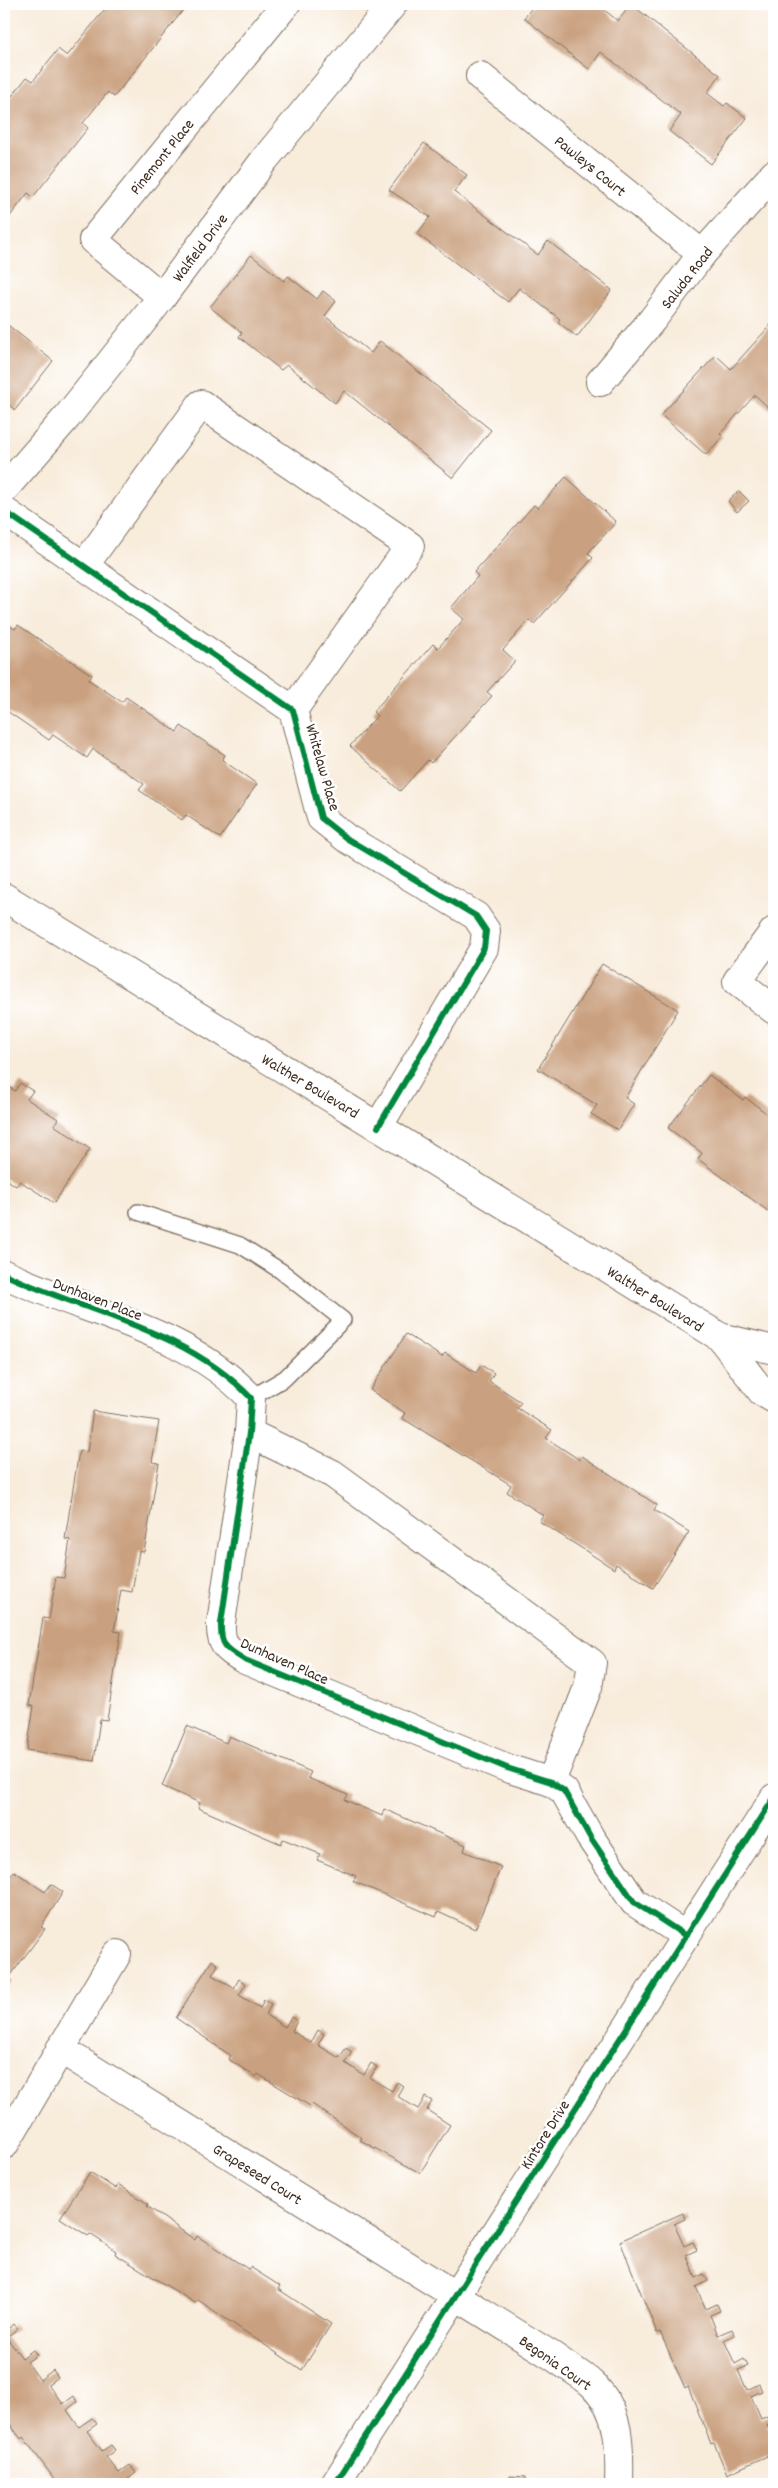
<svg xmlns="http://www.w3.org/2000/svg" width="778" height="2488" font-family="Dekko,sans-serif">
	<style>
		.building { fill: #caa180 }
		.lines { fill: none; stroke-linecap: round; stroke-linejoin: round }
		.service-casing { stroke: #7d6e60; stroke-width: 18 }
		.minor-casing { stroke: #7d6e60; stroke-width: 30 }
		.secondary-casing { stroke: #7d6e60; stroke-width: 30 }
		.service { stroke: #fff; stroke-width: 15 }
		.minor { stroke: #fff; stroke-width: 28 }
		.secondary { stroke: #fff; stroke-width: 28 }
		.cycleway-casing { stroke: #fff; stroke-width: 9 }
		.cycleway { stroke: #00873e; stroke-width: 6 }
		.labels { text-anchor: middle; stroke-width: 5; stroke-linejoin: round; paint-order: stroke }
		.street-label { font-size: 16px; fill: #3b2a1e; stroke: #fff }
	</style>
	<rect width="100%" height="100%" fill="#fff"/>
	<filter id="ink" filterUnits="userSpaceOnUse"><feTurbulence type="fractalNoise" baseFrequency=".02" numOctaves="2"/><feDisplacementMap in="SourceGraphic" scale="10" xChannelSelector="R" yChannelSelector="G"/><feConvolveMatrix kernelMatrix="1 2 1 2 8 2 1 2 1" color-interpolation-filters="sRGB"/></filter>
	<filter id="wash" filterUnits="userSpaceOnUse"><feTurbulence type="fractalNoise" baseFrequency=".0096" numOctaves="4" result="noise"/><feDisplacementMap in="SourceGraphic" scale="20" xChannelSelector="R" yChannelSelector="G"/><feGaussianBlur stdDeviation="1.12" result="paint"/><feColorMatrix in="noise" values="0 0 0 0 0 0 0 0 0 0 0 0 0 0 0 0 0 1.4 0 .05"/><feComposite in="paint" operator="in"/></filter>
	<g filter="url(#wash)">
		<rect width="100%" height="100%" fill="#f8ecdb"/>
		<g id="blocks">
			<g class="building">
				<path d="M109 4H188L114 97 108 92 83 123 88 128 33 197 28 193 4 224V106L27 77 33 81 58 49 67 56Z"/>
				<path d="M535 4H597L618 21 631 4 720 75 707 93 724 106 727 103 747 118 711 164 669 131 681 115 601 52 589 69 524 18Z"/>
				<path d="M424 143 467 175 454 192 538 255 548 241 612 290 577 337 558 322 560 319 519 288 508 302 417 234 430 217 389 190Z"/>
				<path d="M251 255 284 281 288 276 317 299 323 291 336 301 325 316 371 353 380 341 491 430 453 478 344 391 335 403 287 365 281 370 239 337 242 333 210 307Z"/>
				<path d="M774 321V405L770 409 755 395 720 434 723 436 706 455 661 415 716 355 731 369Z"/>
				<path d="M4 322 53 361 15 410 4 401Z"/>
				<path d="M566 477 616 522 588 553 593 558 534 624 529 620 503 650 515 661 487 692 492 696 431 763 428 760 400 791 350 746 377 716 373 712 433 644 438 648 464 619 451 608 478 576 474 572 534 505 538 508Z"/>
				<path d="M739 491 749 501 737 512 728 501Z"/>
				<path d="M4 622 15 629 18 625 92 675 89 680 122 702 126 697 177 732 181 726 225 755 222 760 257 784 220 838 186 815 182 820 139 790 144 784 93 749 87 758 53 735 49 740 4 709Z"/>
				<path d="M602 964 678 1010 625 1098 634 1104 618 1130 591 1114 597 1105 538 1069Z"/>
				<path d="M709 1075 743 1100 745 1097 774 1119V1211L772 1209 769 1212 698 1159 702 1153 668 1128Z"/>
				<path d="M20 1083 33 1091 27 1099 58 1119 54 1125 90 1149 54 1203 20 1181 16 1186 4 1178V1084L15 1091Z"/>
				<path d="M406 1334 442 1357 445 1353 476 1373 481 1365 494 1373 489 1381 521 1402 517 1408 552 1430 546 1438 580 1460 582 1456 657 1505 654 1510 689 1532 653 1588 616 1564 614 1569 539 1521 543 1515 507 1492 511 1485 402 1418 405 1413 370 1390Z"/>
				<path d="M93 1411 159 1421 152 1462 159 1463 144 1552 139 1551 132 1592 121 1590 114 1631 121 1632 107 1720 100 1719 94 1761 27 1750 34 1706 29 1705 43 1618 49 1619 56 1577 64 1578 70 1540 65 1539 79 1451 87 1452Z"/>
				<path d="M187 1726 226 1743 229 1736 311 1772 308 1778 348 1795 345 1800 382 1816 384 1809 466 1845 464 1851 501 1867 475 1929 438 1912 436 1917 353 1881 356 1876 317 1860 320 1854 283 1839 281 1844 198 1808 200 1803 162 1786Z"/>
				<path d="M14 1871 45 1892 51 1884 63 1892 41 1927 45 1929 8 1979 12 1981 4 1993V1887Z"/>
				<path d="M212 1960 218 1965 212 1975 234 1988 239 1979 246 1984 239 1995 260 2008 264 2000 271 2004 266 2015 285 2027 291 2017 297 2021 292 2031 311 2043 318 2030 324 2034 318 2045 339 2058 346 2048 352 2052 345 2063 364 2075 371 2063 377 2067 370 2078 392 2091 397 2082 403 2086 397 2096 418 2109 425 2097 432 2101 427 2110 450 2125 420 2173 360 2140 362 2138 312 2104 310 2106 258 2074 256 2077 228 2059 230 2055 176 2018Z"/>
				<path d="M90 2172 116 2189 118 2184 148 2204 147 2206 195 2240 197 2236 248 2269 250 2267 280 2286 278 2289 331 2324 302 2370 198 2300 195 2303 115 2254 116 2251 90 2234 88 2236 60 2218Z"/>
				<path d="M683 2213 685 2219 674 2224 684 2246 693 2242 697 2250 686 2255 696 2278 704 2274 708 2281 696 2287 706 2309 717 2304 720 2311 710 2315 718 2335 732 2329 735 2335 724 2340 735 2364 744 2359 748 2366 738 2370 747 2390 759 2384 762 2391 751 2396 761 2419 774 2413V2422L767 2425 774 2442V2453L727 2474 714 2443 711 2444 688 2386 685 2388 660 2332 657 2333 620 2241Z"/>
				<path d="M14 2324 18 2329 6 2337 22 2358 33 2350 37 2355 27 2362 40 2380 53 2370 58 2377 48 2384 63 2404 74 2396 77 2402 67 2410 79 2427 92 2418 97 2424 87 2431 102 2451 111 2445 115 2450 106 2457 119 2473 130 2465 136 2473 127 2480 130 2484H58L23 2437 21 2439 4 2416V2327L6 2330Z"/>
				<path d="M510 2476 525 2477V2484H510Z"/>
			</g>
		</g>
	</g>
	<g filter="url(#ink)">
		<use href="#blocks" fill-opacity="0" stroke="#7d6e60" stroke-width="1"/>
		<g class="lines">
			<g class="service-casing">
				<path id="service" d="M138 1212 240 1245 281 1271 343 1320 285 1378 251 1398"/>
			</g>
			<g class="minor-casing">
				<g id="minor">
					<path d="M480 76 702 254"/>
					<path d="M162 297 93 240 286 4"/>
					<path d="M600 382 653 319 702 254 774 174"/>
					<path d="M4 489 67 417 162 297 265 159 393 4"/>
					<path d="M4 511 293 710 321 818 346 838 476 916 486 931 484 948 378 1127"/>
					<path d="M84 566 201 404 410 546 293 710"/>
					<path d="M774 931 737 981 774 1010"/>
					<path d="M4 1274C86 1313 186 1329 251 1398L249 1433 221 1623C220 1646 227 1649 245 1660L507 1768 551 1782 564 1791 590 1837 634 1902 686 1936"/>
					<path d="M249 1433 333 1474 592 1663 588 1687 551 1782"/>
					<path d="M60 2049 554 2357C566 2366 581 2374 592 2384 621 2411 620 2448 619 2484"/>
					<path d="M4 2145 117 1954"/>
					<path d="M335 2484 774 1798"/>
				</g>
			</g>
			<g class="secondary-casing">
				<g id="secondary">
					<path d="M4 897 720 1337 774 1350"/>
					<path d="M720 1337 762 1392 774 1399"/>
				</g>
			</g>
			<use href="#service" class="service"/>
			<use href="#minor" class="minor"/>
			<use href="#secondary" class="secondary"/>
			<g class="cycleway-casing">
				<g id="cycleway">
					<path d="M4 511 293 710 321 818 346 838 476 916 486 931 484 948 378 1127"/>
					<path d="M4 1274C86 1313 186 1329 251 1398L249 1433 221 1623C220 1646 227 1649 245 1660L507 1768 551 1782 564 1791 590 1837 634 1902 686 1936"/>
					<path d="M335 2484 774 1798"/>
				</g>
			</g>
			<use href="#cycleway" class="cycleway"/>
		</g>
	</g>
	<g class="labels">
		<g class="street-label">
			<text transform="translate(161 156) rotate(-51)" y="6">Pinemont Place</text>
			<text transform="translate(591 165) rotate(39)" y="6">Pawleys Court</text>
			<text transform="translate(199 247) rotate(-53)" y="6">Walfield Drive</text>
			<text transform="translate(686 277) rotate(-52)" y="6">Saluda Road</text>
			<text transform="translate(324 767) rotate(74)" y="6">Whitelaw Place</text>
			<text transform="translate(311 1085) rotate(31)" y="6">Walther Boulevard</text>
			<text transform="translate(98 1298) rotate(21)" y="6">Dunhaven Place</text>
			<text transform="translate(656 1298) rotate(32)" y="6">Walther Boulevard</text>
			<text transform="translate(285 1660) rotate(24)" y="6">Dunhaven Place</text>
			<text transform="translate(544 2134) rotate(-58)" y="6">Kintore Drive</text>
			<text transform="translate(258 2173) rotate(32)" y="6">Grapeseed Court</text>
			<text transform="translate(556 2362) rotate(35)" y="6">Begonia Court</text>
		</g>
	</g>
	<rect width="778" height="2488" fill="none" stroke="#fff" stroke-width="20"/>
</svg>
